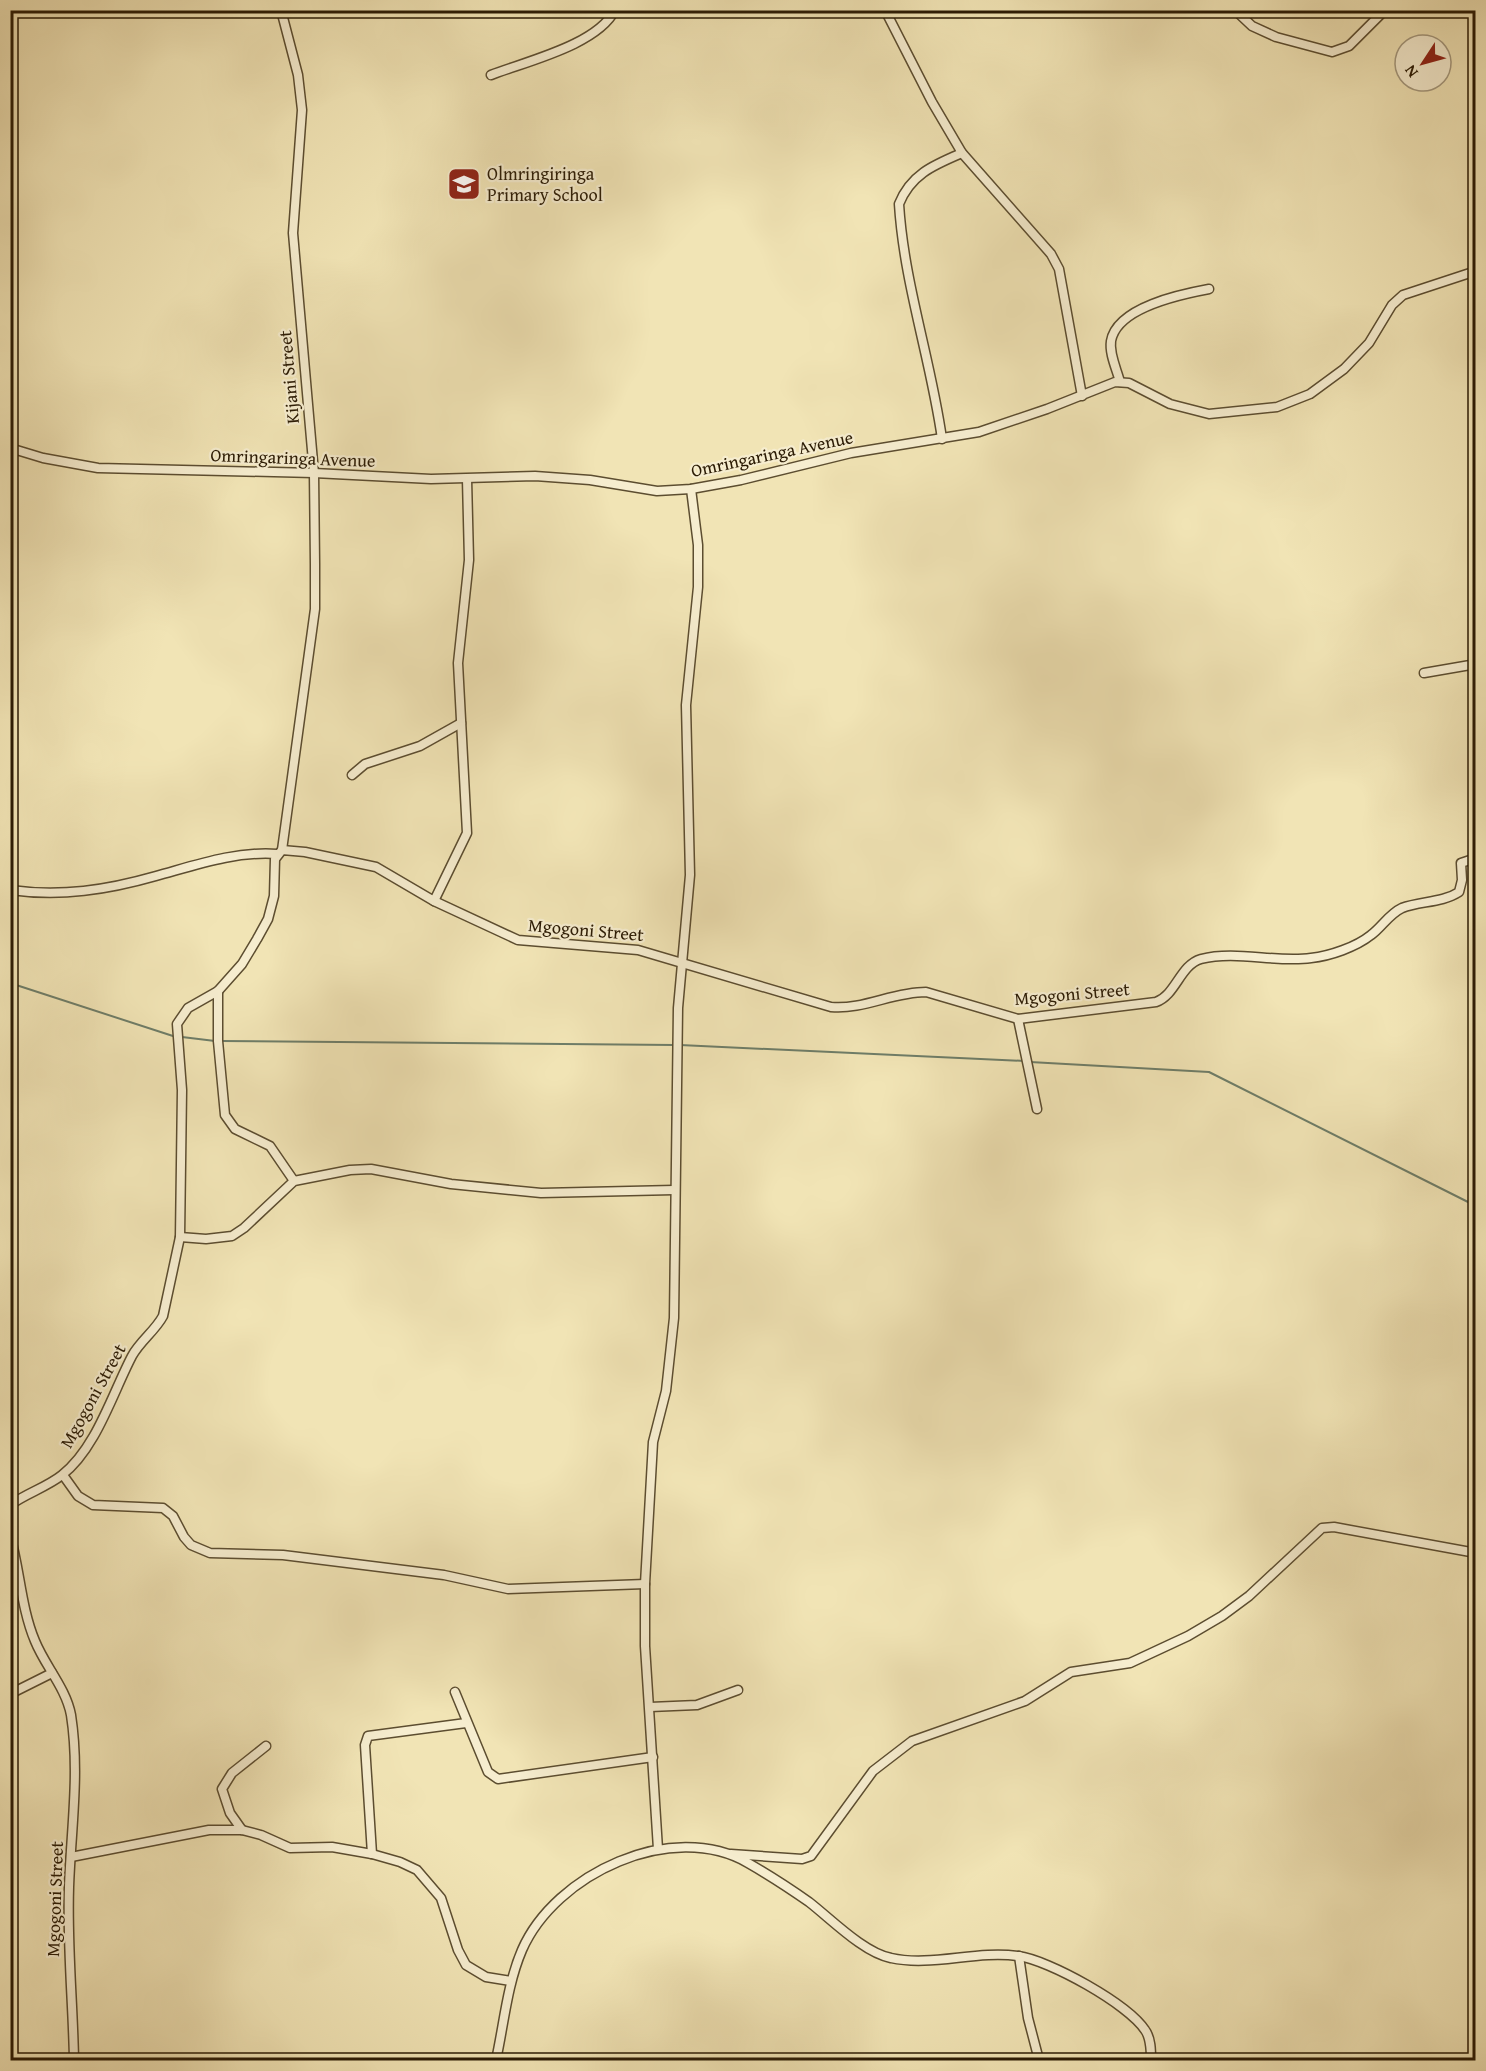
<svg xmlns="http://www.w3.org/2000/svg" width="1486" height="2071" font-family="'Gentium Book Plus',serif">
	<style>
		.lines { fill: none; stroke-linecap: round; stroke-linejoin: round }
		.stream { stroke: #6e7d68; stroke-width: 2 }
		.street-casing { stroke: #5c4d30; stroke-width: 11 }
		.street { stroke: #f6edcf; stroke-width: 8 }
		.labels { text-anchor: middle; stroke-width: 4.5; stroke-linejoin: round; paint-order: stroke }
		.poi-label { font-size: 18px; fill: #2b1b04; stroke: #f6edcf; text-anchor: start }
		.street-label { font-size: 18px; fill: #2b1b04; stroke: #f6edcf }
	</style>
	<rect width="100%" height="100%" fill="#f1e4b5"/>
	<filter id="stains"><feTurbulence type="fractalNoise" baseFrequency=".00333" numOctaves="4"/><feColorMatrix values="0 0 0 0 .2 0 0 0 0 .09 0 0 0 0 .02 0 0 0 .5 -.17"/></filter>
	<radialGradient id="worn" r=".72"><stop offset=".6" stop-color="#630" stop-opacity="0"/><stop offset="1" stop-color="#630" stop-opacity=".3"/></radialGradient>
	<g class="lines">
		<g class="stream">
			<path d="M10 983 176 1037"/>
			<path d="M182 1037 215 1041"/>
			<path d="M221 1041 674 1045"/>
			<path d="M680 1045 1025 1061"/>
			<path d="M1030 1062 1209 1072 1476 1206"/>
		</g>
		<g class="street-casing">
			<g id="street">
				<path d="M281 10 298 75 302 110 293 233 314 473 315 564V609L282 850"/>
				<path d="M885 10 932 102 962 153 1051 254 1059 269 1082 396"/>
				<path d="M1235 10 1252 26 1276 37 1332 52 1349 46 1385 10"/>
				<path d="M491 75C527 61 597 45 615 10"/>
				<path d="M1120 382C1117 370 1109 354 1111 341 1117 307 1182 294 1209 289"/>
				<path d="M942 439C931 360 904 284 899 204 911 174 934 165 962 153"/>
				<path d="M10 448 43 458 98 468 314 473 431 479 535 476 590 480 657 491 691 489 741 480 851 453 979 432 1047 409 1115 382 1129 383 1170 404 1209 414 1277 407 1310 394 1344 369 1369 343 1392 305 1403 295 1476 271"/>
				<path d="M1424 673 1476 664"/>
				<path d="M352 775 365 764 420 746 461 723"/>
				<path d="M10 890C61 897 107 890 156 876 196 865 235 851 277 854"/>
				<path d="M434 901 467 833 458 663 469 560 467 479"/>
				<path d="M218 991V1041L225 1115 235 1129 270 1146 294 1181"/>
				<path d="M1018 1019 1037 1109"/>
				<path d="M180 1237 206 1239 232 1236 244 1228 294 1181 350 1170 371 1169 451 1184 541 1193 674 1190"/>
				<path d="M63 1475 78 1496 93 1505 163 1508 173 1516 184 1537 191 1545 210 1553 283 1555 444 1575 508 1589 645 1584"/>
				<path d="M10 1505C27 1493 47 1487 62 1475 96 1449 113 1392 132 1356 140 1341 155 1331 163 1316L180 1237 182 1090 177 1024 188 1008 218 991 242 964 257 939 268 919 274 896 275 859 282 850 305 852 376 867 434 901 518 940 638 950 831 1007C863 1010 893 992 926 992L1018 1019 1156 1002C1176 995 1180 965 1201 959 1236 950 1275 963 1311 958 1330 956 1356 947 1371 935 1382 927 1389 914 1402 908 1420 901 1442 903 1459 892L1462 880 1461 863 1476 858"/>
				<path d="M10 1535C20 1570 21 1608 35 1641 45 1666 66 1688 71 1715 80 1773 71 1829 69 1887 67 1945 73 2003 74 2060"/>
				<path d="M455 1692 488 1772 498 1779 653 1757"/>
				<path d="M10 1694 52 1673"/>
				<path d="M650 1707 697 1705 738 1690"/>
				<path d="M242 1830 230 1813 222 1789 232 1773 266 1746"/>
				<path d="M658 1849 645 1646V1584L653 1442 666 1391 674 1318 678 1008 690 875 686 705 698 587V545L691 489"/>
				<path d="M372 1854 365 1745 368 1736 466 1723"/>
				<path d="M731 1854 802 1859 811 1856 873 1771 912 1741 1025 1701 1071 1672 1130 1663 1188 1636 1222 1616 1249 1596 1322 1528 1334 1527 1476 1553"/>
				<path d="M71 1857 209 1830H242L261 1835 290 1848 332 1847 372 1854 400 1862 417 1870 441 1898 458 1950 466 1965 486 1977 511 1981"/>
				<path d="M1019 1956 1028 2018 1039 2060"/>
				<path d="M496 2060C504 2024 507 1985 522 1950 555 1874 672 1819 748 1863 769 1875 789 1888 809 1902 831 1919 864 1953 891 1958 932 1967 976 1950 1018 1956 1049 1960 1128 2004 1145 2030 1151 2038 1151 2051 1151 2060"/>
			</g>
		</g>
		<use href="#street" class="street"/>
	</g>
	<defs>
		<g id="school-square" transform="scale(1.725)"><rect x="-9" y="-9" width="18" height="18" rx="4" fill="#8f2418" stroke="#f6edcf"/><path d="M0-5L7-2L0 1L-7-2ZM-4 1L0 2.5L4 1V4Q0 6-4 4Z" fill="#fff"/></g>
	</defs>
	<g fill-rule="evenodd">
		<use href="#school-square" x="464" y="184"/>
	</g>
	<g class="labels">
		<g class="poi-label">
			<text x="487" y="180">Olmringiringa<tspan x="487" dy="21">Primary School</tspan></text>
		</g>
		<g class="street-label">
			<text transform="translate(289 377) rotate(-95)" y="6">Kijani Street</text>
			<text transform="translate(772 454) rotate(-12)" y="6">Omringaringa Avenue</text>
			<text transform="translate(293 458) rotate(2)" y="6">Omringaringa Avenue</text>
			<text transform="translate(586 930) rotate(5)" y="6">Mgogoni Street</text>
			<text transform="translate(1072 994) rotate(-5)" y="6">Mgogoni Street</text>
			<text transform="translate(93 1396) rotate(-61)" y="6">Mgogoni Street</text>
			<text transform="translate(55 1899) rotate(-88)" y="6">Mgogoni Street</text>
		</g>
	</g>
	<rect width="1486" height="2071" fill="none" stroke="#f1e4b5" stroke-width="36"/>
	<rect x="12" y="12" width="1462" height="2047" fill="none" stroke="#2b1b04" stroke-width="3"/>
	<rect x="18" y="18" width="1450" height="2035" fill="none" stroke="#2b1b04" stroke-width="1.5"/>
	<g transform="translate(1423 63) rotate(234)"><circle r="28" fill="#f6edcf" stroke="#a5997e" stroke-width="1.5"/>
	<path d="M0-4.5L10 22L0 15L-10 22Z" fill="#8f2418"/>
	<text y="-9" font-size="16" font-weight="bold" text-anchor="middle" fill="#2b1b04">N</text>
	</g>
	<rect width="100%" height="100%" filter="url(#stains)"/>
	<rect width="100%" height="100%" fill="url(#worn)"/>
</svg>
